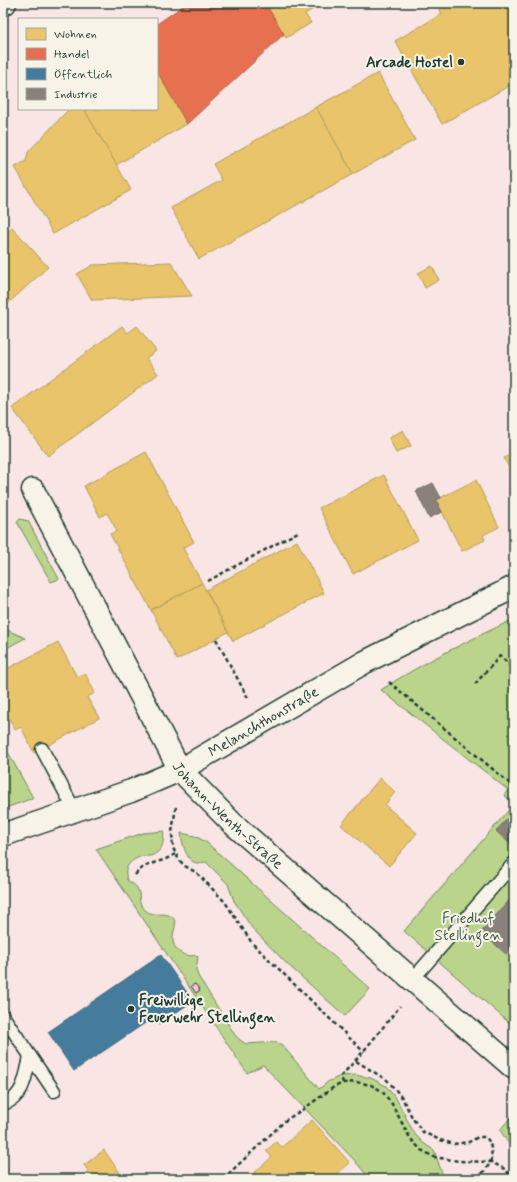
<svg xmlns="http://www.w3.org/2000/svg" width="517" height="1182" font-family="Mynerve,sans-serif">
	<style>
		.green { fill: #bbd48b; stroke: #6d8860 }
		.homes { fill: #e9c46a; stroke: #ac9c5a }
		.shops { fill: #e76f51; stroke: #ab6048 }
		.public { fill: #457b9d; stroke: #3a687e }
		.industry { fill: #8a817c; stroke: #6a6d66 }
		.building { fill: #fdc5db; stroke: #1f3d34 }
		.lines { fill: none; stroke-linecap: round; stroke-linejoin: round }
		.service-casing { stroke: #1f3d34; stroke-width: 15 }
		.minor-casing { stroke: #1f3d34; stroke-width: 25 }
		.primary-casing { stroke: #1f3d34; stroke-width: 25 }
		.path { stroke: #1f3d34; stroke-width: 2.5; stroke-dasharray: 4 3; stroke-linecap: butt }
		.service { stroke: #f7f3e8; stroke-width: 12 }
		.minor { stroke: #f7f3e8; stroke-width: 22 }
		.primary { stroke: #f7f3e8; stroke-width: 22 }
		.poi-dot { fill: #1f3d34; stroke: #f7f3e8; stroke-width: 1.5 }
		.labels { text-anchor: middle; stroke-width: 4; stroke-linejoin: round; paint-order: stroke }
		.poi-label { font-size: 15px; font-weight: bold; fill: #1f3d34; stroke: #f7f3e8; text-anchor: end }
		.street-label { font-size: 15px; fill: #1f3d34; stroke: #f7f3e8 }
		.park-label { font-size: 15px; fill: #3e5b45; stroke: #f7f3e8 }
	</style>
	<rect width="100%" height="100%" fill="#f9e5e4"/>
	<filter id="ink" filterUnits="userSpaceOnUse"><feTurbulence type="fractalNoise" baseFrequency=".025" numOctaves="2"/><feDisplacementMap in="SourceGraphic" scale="8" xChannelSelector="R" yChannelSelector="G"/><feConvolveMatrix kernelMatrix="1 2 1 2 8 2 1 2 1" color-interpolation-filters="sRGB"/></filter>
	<g filter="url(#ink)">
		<g class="green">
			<path d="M20 519 28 521 59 579 51 582 17 522Z"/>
			<path d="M514 619V1027L404 931 514 804 504 795 508 790 381 690C423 662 468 641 514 619Z"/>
			<path d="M3 628 25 638 3 650Z"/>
			<path d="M3 743 33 798 3 809Z"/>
			<path d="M164 831C163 844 164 850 151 856 149 856 147 856 145 856 139 856 130 861 127 867 125 871 126 876 127 880 130 883 135 884 137 888 142 895 136 902 145 910 154 918 165 911 172 917 179 923 173 930 173 937 172 951 185 958 196 955L198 957 196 970 198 976 235 1035 240 1040 246 1044 276 1042 282 1045 319 1089 329 1081 341 1076 355 1075 371 1078 386 1086 397 1100 414 1133 423 1143 434 1150 444 1179H370L355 1161 263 1065 247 1073 96 849 143 833Z"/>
			<path d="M181 833 195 836 206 842 370 989 345 1016 286 963 252 928 234 901 228 884 206 862C203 862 200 863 197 863 186 862 182 842 181 833Z"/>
			<path d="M514 1113V1152L500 1130Z"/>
		</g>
		<g class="homes">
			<path d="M265 3H323L305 14 311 23 286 38Z"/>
			<path d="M436 3H514V83L442 124 395 41 442 14Z"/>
			<path d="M157 71 187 124 116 165 84 109H157Z"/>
			<path d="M378 73 415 140 353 174 316 107Z"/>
			<path d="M316 107 353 174 199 259 171 208 222 180 213 164Z"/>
			<path d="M69 109H84L131 190 53 234 15 167 26 161 28 152Z"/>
			<path d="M12 227 48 267 3 308V235Z"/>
			<path d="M171 262 192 296 92 300 77 274 93 265Z"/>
			<path d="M432 266 439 280 425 288 418 273Z"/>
			<path d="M122 326 128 333 137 326 156 351 146 358 158 374 48 456 12 408Z"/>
			<path d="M403 430 411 446 396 453 389 438Z"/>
			<path d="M146 452 194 542 183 548 202 583 151 610 110 534 117 531 107 513 100 517 84 486Z"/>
			<path d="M514 453V478L504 458Z"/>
			<path d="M384 475 418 540 353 574 319 508Z"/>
			<path d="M476 480 499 527 483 535 485 540 462 551 436 500Z"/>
			<path d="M297 541 324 593 233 641 206 590Z"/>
			<path d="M202 583 228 632 177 660 151 610Z"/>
			<path d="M58 642 77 677 85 673 95 693 87 697 99 718 34 753 21 727 15 730 3 706V704L7 701 3 693V671Z"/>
			<path d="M380 778 395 792 385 805 417 833 389 866 341 825Z"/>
			<path d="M3 1050 8 1058 3 1062Z"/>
			<path d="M312 1120 350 1163 334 1177 336 1179H260L254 1173 272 1157 266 1151 276 1142 282 1147Z"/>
			<path d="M104 1150 120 1173 113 1179H94L84 1165Z"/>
			<path d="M254 1173 260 1179H247Z"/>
		</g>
		<path class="shops" d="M187 3H265L284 34 187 124 157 71V24Z"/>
		<path class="public" d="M161 955 193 1001 159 1024 154 1017 74 1071 48 1032Z"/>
		<g class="industry">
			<path d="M433 483 441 498 436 500 442 512 429 518 416 491Z"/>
			<path d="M514 811V837L509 843 496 831Z"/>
			<path d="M514 895V944L506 954 481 932Z"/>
		</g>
		<path class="building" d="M195 984 200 990 196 993 191 986Z"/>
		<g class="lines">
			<g class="service-casing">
				<g id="service">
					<path d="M42 749 75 811"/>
					<path d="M413 979 514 863"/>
					<path d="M3 1016 54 1091"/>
					<path d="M3 1104C24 1098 26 1075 30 1056"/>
				</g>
			</g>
			<g class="minor-casing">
				<g id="minor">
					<path id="s1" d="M33 490 180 770 232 823 514 1068"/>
					<path id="s2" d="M3 835 131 791 180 770 365 662 514 587"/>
				</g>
			</g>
			<g class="primary-casing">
				<path id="primary" d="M3 4 5 3"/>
			</g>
			<g class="path">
				<path d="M208 581 298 532"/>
				<path d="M216 639 248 698"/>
				<path d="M389 682 514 787"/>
				<path d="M475 684 500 656 514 669"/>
				<path d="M176 807 172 832 173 848 179 860 185 866 197 873 225 902 252 943 364 1052"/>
				<path d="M135 875C142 866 150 864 160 861 165 860 170 857 175 854"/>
				<path d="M356 1061 387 1080 401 1096 413 1119 423 1132 440 1140 454 1144 469 1142 478 1137H485C489 1140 490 1143 491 1148 494 1163 486 1169 477 1179"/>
				<path d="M343 1083 341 1076C362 1054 381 1030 400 1006"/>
				<path d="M223 1179 286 1120 302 1110 334 1087 343 1083 356 1082 371 1085 382 1091 392 1104 410 1138 421 1150 434 1157 459 1161 491 1162 503 1168 514 1178"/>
			</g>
			<use href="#service" class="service"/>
			<use href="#minor" class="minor"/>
			<use href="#primary" class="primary"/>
		</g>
	</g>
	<g class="poi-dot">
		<circle cx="461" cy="62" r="4"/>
		<circle cx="131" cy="1009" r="4"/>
	</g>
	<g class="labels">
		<g class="poi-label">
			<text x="453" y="67">Arcade Hostel</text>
			<text x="139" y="1005" text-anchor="start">Freiwillige<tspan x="139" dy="17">Feuerwehr Stellingen</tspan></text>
		</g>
		<g class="street-label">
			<text dy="5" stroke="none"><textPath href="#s2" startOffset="285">Melanchthonstraße</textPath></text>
			<text dy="5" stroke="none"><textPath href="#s1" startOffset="382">Johann-Wenth-Straße</textPath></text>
		</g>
		<g class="park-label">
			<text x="468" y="923">Friedhof<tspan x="468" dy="17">Stellingen</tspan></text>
		</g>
	</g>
	<rect width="517" height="1182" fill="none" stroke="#f7f3e8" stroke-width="16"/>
	<rect x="8" y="8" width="501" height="1166" fill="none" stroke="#1f3d34" stroke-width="1.5" filter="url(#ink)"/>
	<rect x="18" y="18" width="140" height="92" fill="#f7f3e8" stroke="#a1aaa0"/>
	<rect x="26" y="28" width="20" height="12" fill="#e9c46a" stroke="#a1aaa0"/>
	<text x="54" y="38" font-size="12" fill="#1f3d34">Wohnen</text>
	<rect x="26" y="48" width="20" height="12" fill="#e76f51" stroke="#a1aaa0"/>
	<text x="54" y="58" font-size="12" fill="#1f3d34">Handel</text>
	<rect x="26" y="68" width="20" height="12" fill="#457b9d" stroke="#a1aaa0"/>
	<text x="54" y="78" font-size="12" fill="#1f3d34">Öffentlich</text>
	<rect x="26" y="88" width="20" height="12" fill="#8a817c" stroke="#a1aaa0"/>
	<text x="54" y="98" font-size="12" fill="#1f3d34">Industrie</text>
</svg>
